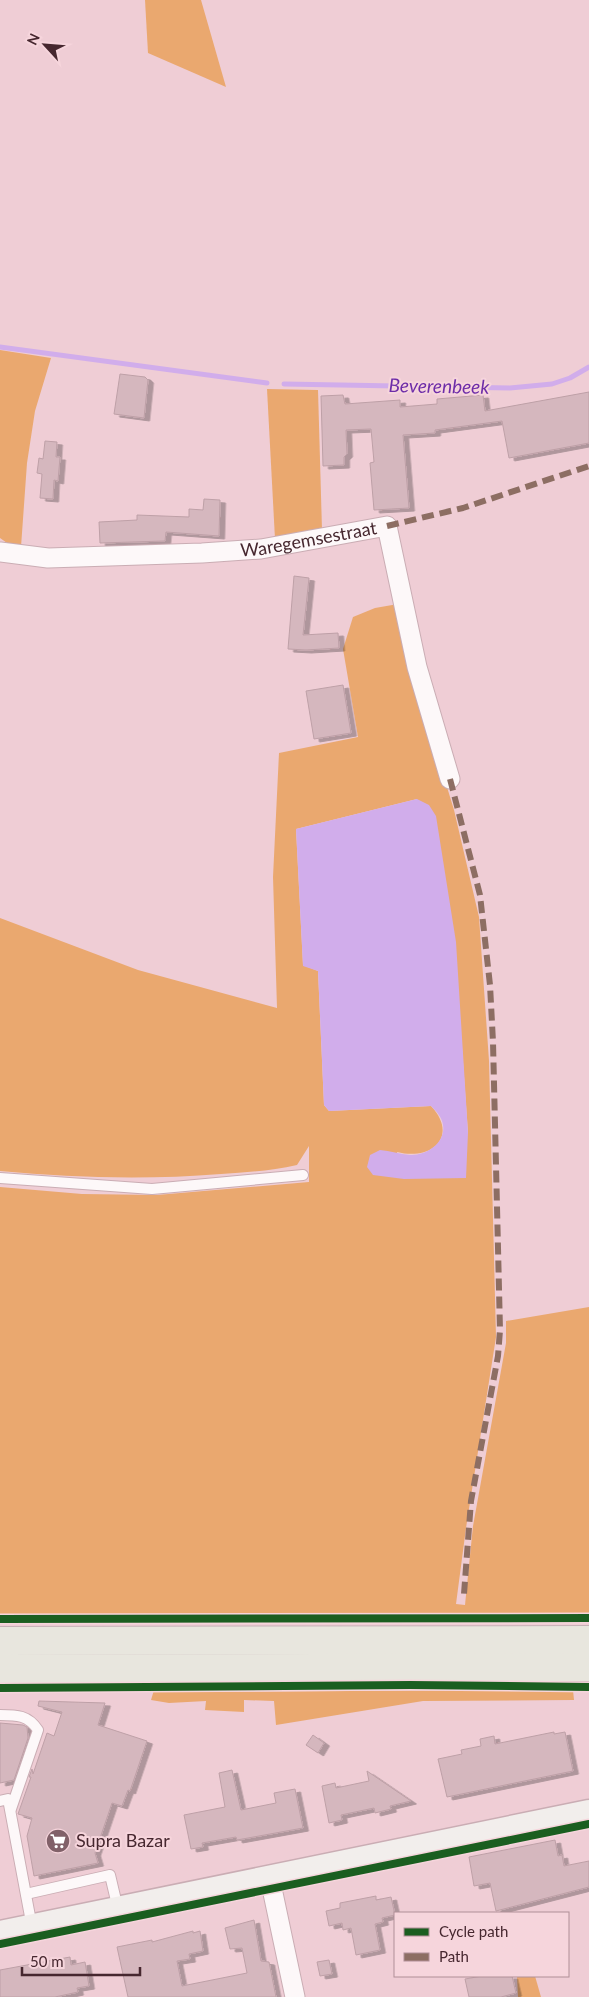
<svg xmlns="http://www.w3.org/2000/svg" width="589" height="1997" font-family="Lato,sans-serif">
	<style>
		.green { fill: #eaa86f; fill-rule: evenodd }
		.water { fill: #d1adeb }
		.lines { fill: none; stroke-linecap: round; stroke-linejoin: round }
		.stream { stroke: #d1adeb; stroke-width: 5 }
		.building { fill: #d5b7be; stroke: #bea0a7; filter: url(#shadow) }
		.service-casing { stroke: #caadb4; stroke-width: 12 }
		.minor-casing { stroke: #caadb4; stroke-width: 21 }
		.secondary-casing { stroke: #caadb4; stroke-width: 29 }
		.primary-casing { stroke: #c6b2b7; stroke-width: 30 }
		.service { stroke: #fdf8f9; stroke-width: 10 }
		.minor { stroke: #fdf8f9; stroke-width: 19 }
		.secondary { stroke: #f2eeec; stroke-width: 26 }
		.primary { stroke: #e8e6de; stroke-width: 28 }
		.quiet { stroke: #8d6e63; stroke-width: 6; stroke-dasharray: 12 6; stroke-linecap: butt }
		.cycleway-casing { stroke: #f6d5dc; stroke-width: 11 }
		.cycleway { stroke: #1b5e20; stroke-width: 8 }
		.labels { text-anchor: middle; stroke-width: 4; stroke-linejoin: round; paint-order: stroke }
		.street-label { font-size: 18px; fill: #46272f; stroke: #f6d5dc }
		.poi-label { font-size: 18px; fill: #46272f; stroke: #f6d5dc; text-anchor: start }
		.water-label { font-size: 19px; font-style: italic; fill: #6d2ca8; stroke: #f6d5dc }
	</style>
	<defs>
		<filter id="shadow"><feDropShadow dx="5.5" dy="3" stdDeviation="0" flood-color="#0004"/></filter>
	</defs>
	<rect width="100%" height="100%" fill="#efcdd5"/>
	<g class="green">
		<path d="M145 0H201L226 87 148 53Z"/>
		<path d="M0 350 51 358 35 411 27 463 21 547 17 550 0 538Z"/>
		<path d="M267 389 318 390 322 530 275 539Z"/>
		<path d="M398 604 421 702 454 810 479 917 489 1061 496 1337 466 1528 456 1604 465 1605 473 1526 506 1343V1321L589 1307V1615L0 1616V1187L82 1194 157 1195 309 1182V1146L297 1165C272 1171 247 1172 221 1174 147 1180 74 1178 0 1171V918L138 970 277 1008 273 877 279 753 358 737 343 649 353 617 375 608ZM417 799 462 1048 468 1133 404 1179 397 1152C432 1161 459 1136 431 1106L329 1111 324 1105 318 971 303 965 296 829Z"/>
		<path d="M154 1690 169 1692 573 1690 574 1700 423 1701 276 1725 274 1701 244 1700V1712L205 1710 206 1701 169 1703 151 1700Z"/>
		<path d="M517 1976H535L541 1997H518Z"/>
	</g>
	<path class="water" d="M417 799 429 805 436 816 456 942 468 1133 466 1178 404 1179 373 1175 367 1167 370 1155 380 1150C390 1151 400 1154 410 1155 426 1156 446 1143 443 1125 442 1117 436 1111 431 1106L329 1111 324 1105 318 971 303 966 296 829Z"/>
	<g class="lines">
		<g class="stream">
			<path d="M0 347 267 383"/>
			<path d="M284 384 510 388 552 384 570 378 589 367"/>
		</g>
	</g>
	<g class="building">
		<path d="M120 374 145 377 148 380 144 418 114 414Z"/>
		<path d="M589 392V443L509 458 502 421 435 430V433L403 435 409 508 374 510 370 463 374 462 371 429 346 430 347 454 344 457V465L323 466 321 396 343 395 345 404 400 400V407L437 404V399L483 395 485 411Z"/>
		<path d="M45 441 57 442 56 457H60L58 481 54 480 53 499 40 498 42 474 37 473 39 458 43 459Z"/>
		<path d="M204 499 220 500 219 536 166 532 165 541 100 543 99 522 137 520V515L189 517V509L203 510Z"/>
		<path d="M294 576 309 578 303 635 338 633 339 648 306 650 288 649Z"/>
		<path d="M343 685 351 733 314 739 306 691Z"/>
		<path d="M39 1701 105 1703 98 1725 147 1741 130 1791 128 1790 122 1806 112 1803 95 1853 98 1863 34 1876 27 1836 32 1818 18 1814 31 1777H29L32 1769 33 1774 47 1733 54 1736 62 1712 38 1706Z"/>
		<path d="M0 1723 23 1725 27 1727 28 1738 14 1780 0 1783Z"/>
		<path d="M554 1732V1734L565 1732 573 1771 447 1797 438 1759 462 1754 461 1750 481 1746 480 1739 494 1736 495 1744Z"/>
		<path d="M313 1735 324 1743 318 1753 306 1745Z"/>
		<path d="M232 1770 241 1810 276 1803 274 1793 295 1789 303 1828 237 1840 236 1837 202 1843 203 1847 191 1849 184 1815 225 1807 219 1773Z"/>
		<path d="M367 1771 411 1801 390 1806 391 1809 375 1813 374 1808 341 1815 342 1820 329 1823 322 1786 335 1783 336 1788 369 1781Z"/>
		<path d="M555 1840 558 1856 562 1855 564 1866 589 1861V1887L496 1911 490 1883 474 1886 469 1857Z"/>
		<path d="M376 1896V1900L391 1897 395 1915 382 1918 383 1922 375 1924 380 1950 356 1955 351 1928 343 1930 342 1923 329 1926 326 1911 340 1908V1903Z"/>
		<path d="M254 1920 261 1961 269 1962 276 1997H128L117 1947 152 1940V1942L193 1931V1933L200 1931 203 1951 189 1954 190 1959 177 1961 182 1986 247 1973 242 1948 230 1949 225 1928Z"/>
		<path d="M70 1957 71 1965 85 1962 89 1986 77 1988 78 1992 55 1997H0V1970Z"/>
		<path d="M329 1960 332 1974 320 1976 317 1962Z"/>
		<path d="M482 1976H512L516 1993 501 1997H469L465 1979Z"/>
	</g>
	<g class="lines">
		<g class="service-casing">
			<g id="service">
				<path d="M0 1178 152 1189 303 1175"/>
				<path d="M0 1715C17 1715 28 1715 38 1730L11 1809"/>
				<path d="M0 1801 8 1799 32 1927"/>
				<path d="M26 1894 110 1875 118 1909"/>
			</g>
		</g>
		<g class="minor-casing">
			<g id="minor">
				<path id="s1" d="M0 552 48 558 202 553 261 549 387 526 417 667 450 779"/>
				<path d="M270 1879 295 1997"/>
			</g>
		</g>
		<g class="secondary-casing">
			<path id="secondary" d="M0 1934 589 1813"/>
		</g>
		<g class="primary-casing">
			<g id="primary">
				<path d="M0 1641 589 1640"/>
				<path d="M0 1669 589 1667"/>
			</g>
		</g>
		<use href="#service" class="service"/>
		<use href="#minor" class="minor"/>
		<use href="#secondary" class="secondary"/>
		<use href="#primary" class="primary"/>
		<g class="quiet">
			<path d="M387 526 463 508 589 466"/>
			<path d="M450 779 480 895 490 985 493 1042 500 1330 498 1356 471 1501 464 1594"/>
		</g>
		<g class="cycleway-casing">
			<g id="cycleway">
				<path d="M0 1619 589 1618"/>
				<path d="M0 1688 410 1685 589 1687"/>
				<path d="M0 1944 589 1824"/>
			</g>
		</g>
		<use href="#cycleway" class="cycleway"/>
	</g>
	<defs>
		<g id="supermarket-disc" transform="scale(1.25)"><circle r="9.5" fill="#816169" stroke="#f6d5dc"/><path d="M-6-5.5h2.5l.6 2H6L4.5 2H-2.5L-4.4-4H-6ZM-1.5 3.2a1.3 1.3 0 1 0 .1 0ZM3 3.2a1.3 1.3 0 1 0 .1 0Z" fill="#fff"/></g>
	</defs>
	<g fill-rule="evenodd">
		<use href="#supermarket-disc" x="58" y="1841"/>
	</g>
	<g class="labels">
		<g class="street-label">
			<text dy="6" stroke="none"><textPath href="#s1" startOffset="310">Waregemsestraat</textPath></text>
		</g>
		<g class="poi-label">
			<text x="76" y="1847">Supra Bazar</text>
		</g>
		<g class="water-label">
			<text transform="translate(439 386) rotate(1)" y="7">Beverenbeek</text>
		</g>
	</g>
	<rect x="394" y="1912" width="175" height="65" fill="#f6d5dc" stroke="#b08f97"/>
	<rect x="404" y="1928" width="25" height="8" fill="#1b5e20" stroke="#b08f97"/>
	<text x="439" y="1937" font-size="15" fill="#46272f">Cycle path</text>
	<rect x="404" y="1953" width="25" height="8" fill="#8d6e63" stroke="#b08f97"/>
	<text x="439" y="1962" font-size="15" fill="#46272f">Path</text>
	<g transform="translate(45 45) rotate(296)" stroke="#f6d5dc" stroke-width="4" paint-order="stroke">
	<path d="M0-4L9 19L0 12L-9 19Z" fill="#46272f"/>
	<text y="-8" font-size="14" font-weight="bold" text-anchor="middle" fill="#46272f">N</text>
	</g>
	<path d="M22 1967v8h118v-8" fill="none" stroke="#46272f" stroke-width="2.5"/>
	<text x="30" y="1967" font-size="15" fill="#46272f" stroke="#f6d5dc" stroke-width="4" paint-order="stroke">50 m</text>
</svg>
